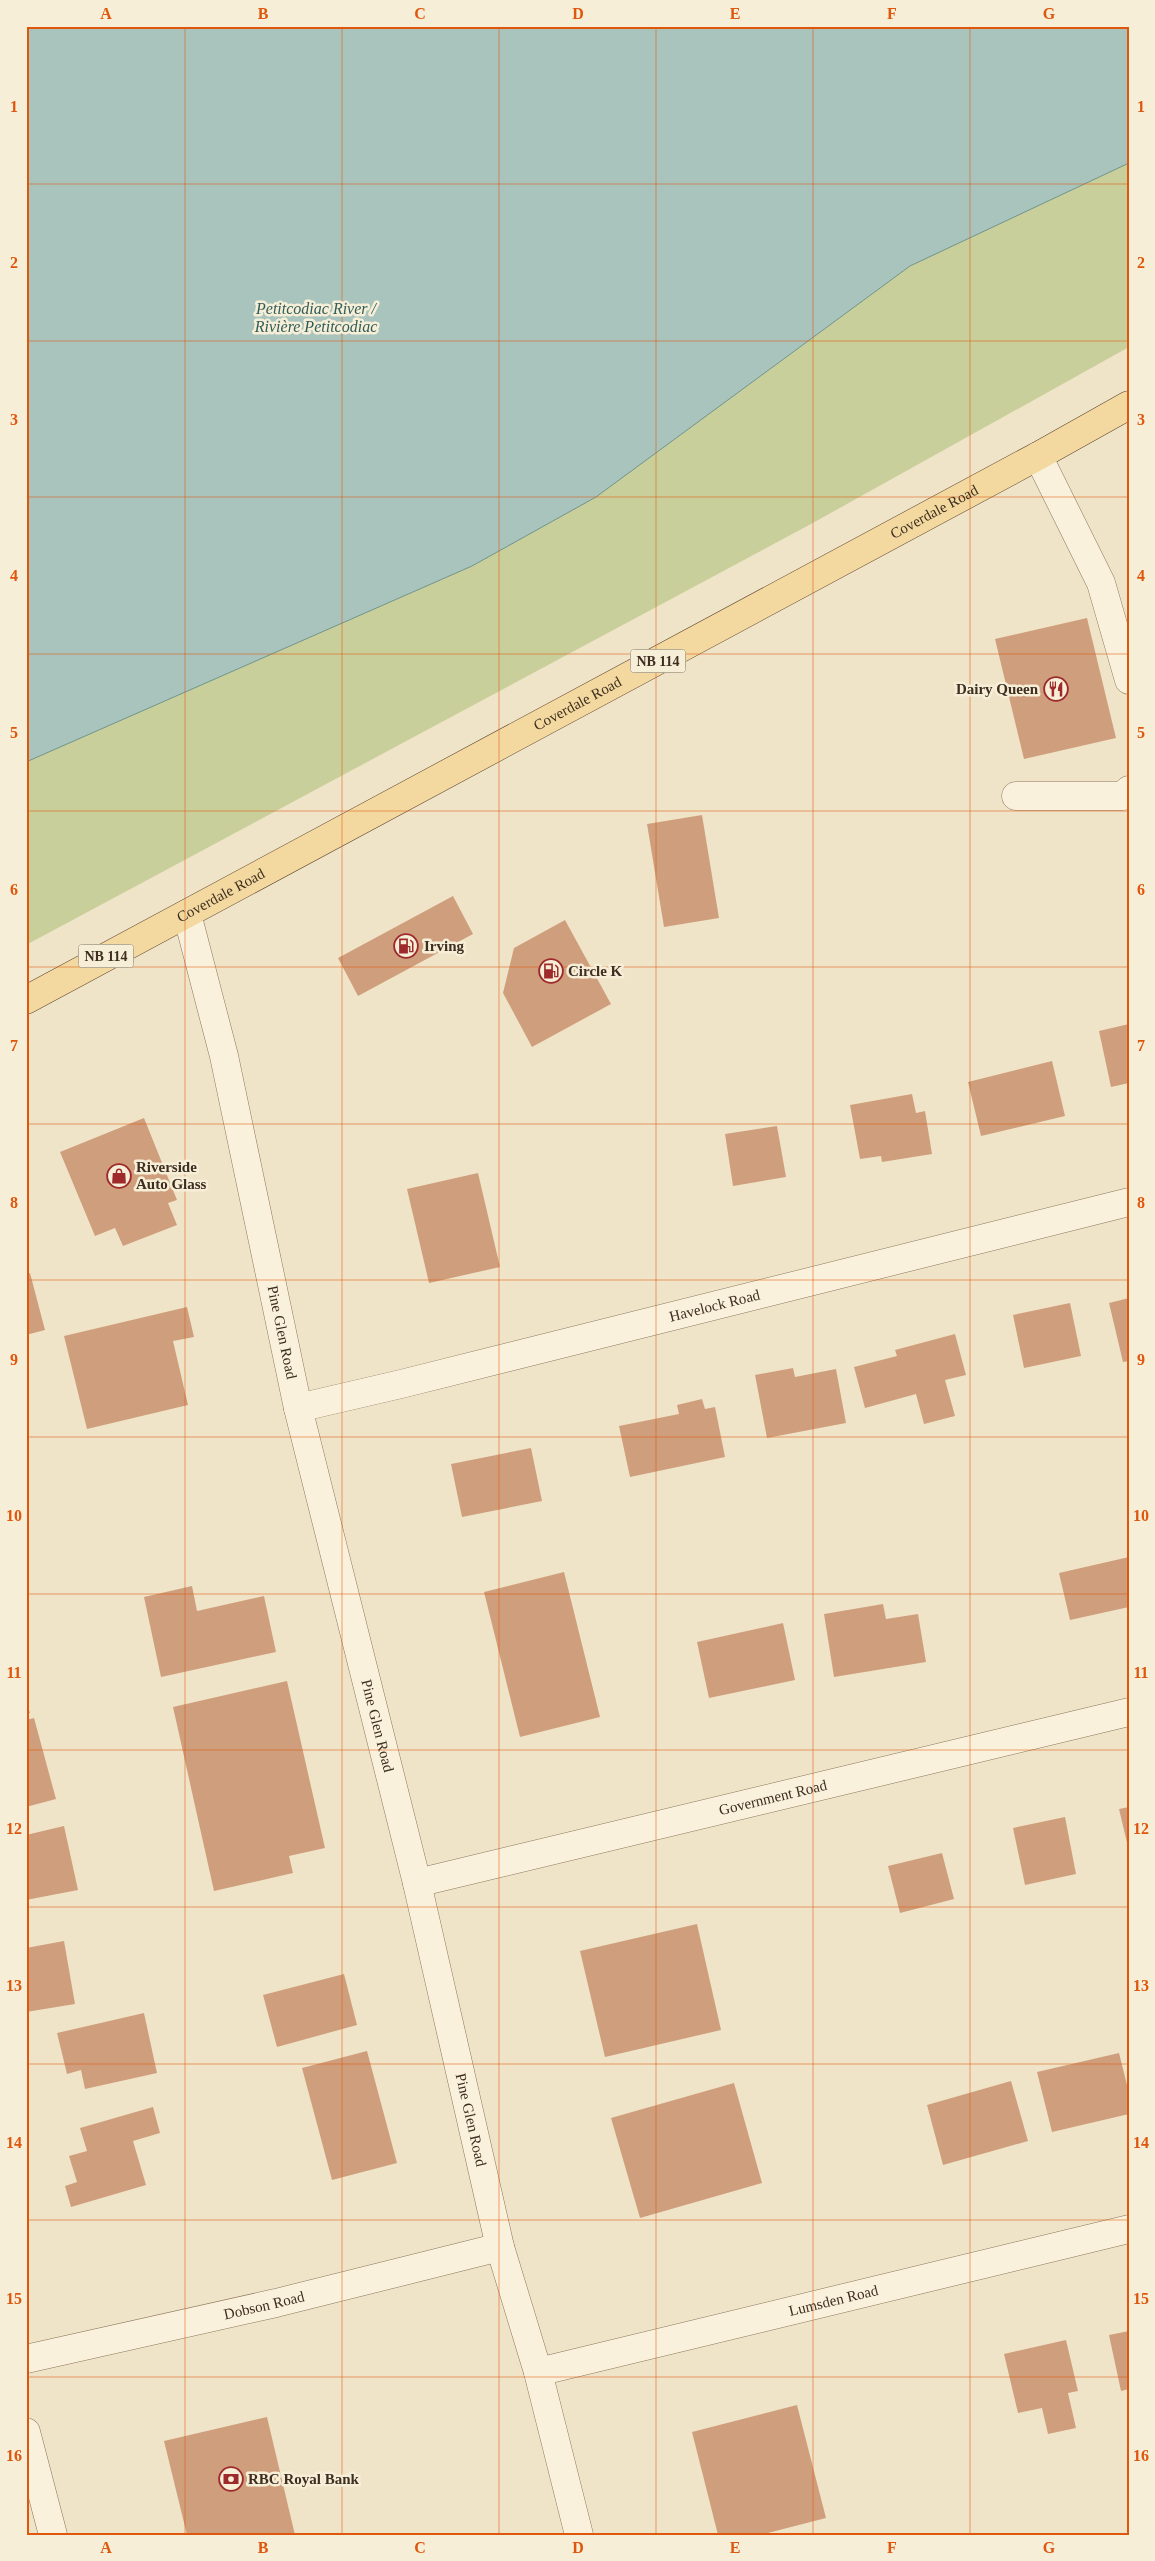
<svg xmlns="http://www.w3.org/2000/svg" width="1155" height="2561" font-family="Georgia,serif">
	<style>
		.green { fill: #c9cf9b }
		.water { fill: #a9c4bc; stroke: #6f938a }
		.building { fill: #cf9f7d }
		.lines { fill: none; stroke-linecap: round; stroke-linejoin: round }
		.minor-casing { stroke: #8d765c; stroke-width: 29 }
		.major-casing { stroke: #5b4430; stroke-width: 29 }
		.minor { stroke: #faf1dc; stroke-width: 28 }
		.major { stroke: #f3d9a0; stroke-width: 28 }
		.grid { fill: none; stroke: #df570d; stroke-width: 1; stroke-opacity: 0.55 }
		.labels { text-anchor: middle; stroke-width: 5; stroke-linejoin: round; paint-order: stroke }
		.shield { fill: #f7eed8; stroke: #756857; stroke-width: 1 }
		.shield-label { font-size: 14px; font-weight: bold; fill: #3d2e20 }
		.street-label { font-size: 15px; fill: #3d2e20; stroke: #f7eed8 }
		.poi-label { font-size: 15px; font-weight: bold; fill: #3d2e20; stroke: #f7eed8; text-anchor: start }
		.water-label { font-size: 16px; font-style: italic; fill: #2f5d5a; stroke: #f7eed8 }
		.neatline { fill: none; stroke: #df570d; stroke-width: 2 }
		.grid-label { font-size: 16px; text-anchor: middle; font-weight: bold; fill: #df570d }
	</style>
	<rect width="100%" height="100%" fill="#f0e4c8"/>
	<path class="green" d="M1129 163V347L811 524 26 945V762L472 566 596 497 910 266Z"/>
	<path class="water" d="M26 26H1129V163L910 266 596 497 472 566 26 762Z"/>
	<g class="building">
		<path d="M1087 618 1116 738 1024 759 995 639Z"/>
		<path d="M702 815 719 918 664 927 647 824Z"/>
		<path d="M453 896 473 934 358 996 338 958Z"/>
		<path d="M565 920 611 1004 532 1047 503 993 514 948Z"/>
		<path d="M1129 1024V1083L1111 1087 1099 1031Z"/>
		<path d="M1052 1061 1065 1116 981 1136 968 1082Z"/>
		<path d="M912 1094 916 1113 925 1111 932 1154 882 1162 881 1156 860 1159 850 1105Z"/>
		<path d="M144 1118 177 1200 168 1203 177 1225 123 1246 115 1228 95 1236 60 1152Z"/>
		<path d="M777 1126 786 1177 733 1186 725 1134Z"/>
		<path d="M478 1173 500 1267 429 1283 407 1189Z"/>
		<path d="M30 1273 45 1330 26 1335V1274Z"/>
		<path d="M1129 1298V1361L1123 1362 1109 1303Z"/>
		<path d="M1070 1303 1081 1356 1024 1368 1013 1315Z"/>
		<path d="M187 1307 194 1337 173 1341 188 1405 87 1429 64 1336Z"/>
		<path d="M955 1334 966 1375 945 1380 955 1416 924 1424 916 1394 865 1408 854 1367 897 1356 895 1350Z"/>
		<path d="M793 1368 795 1377 836 1369 846 1423 767 1438 755 1375Z"/>
		<path d="M702 1399 705 1409 715 1407 725 1457 630 1477 619 1426 679 1414 677 1405Z"/>
		<path d="M531 1448 542 1501 462 1517 451 1464Z"/>
		<path d="M1129 1557V1607L1070 1620 1059 1573Z"/>
		<path d="M564 1572 600 1717 520 1737 484 1592Z"/>
		<path d="M192 1586 197 1611 264 1596 276 1652 161 1677 144 1597Z"/>
		<path d="M883 1604 886 1619 918 1614 926 1662 834 1677 824 1614Z"/>
		<path d="M783 1623 795 1680 709 1698 697 1642Z"/>
		<path d="M287 1681 325 1848 289 1856 293 1873 214 1891 173 1707Z"/>
		<path d="M26 1701 30 1713 26 1715Z"/>
		<path d="M34 1718 56 1799 26 1807V1720Z"/>
		<path d="M1129 1807V1847H1128L1119 1809Z"/>
		<path d="M1065 1817 1076 1874 1025 1885 1013 1828Z"/>
		<path d="M64 1826 78 1890 26 1900V1835Z"/>
		<path d="M942 1853 954 1899 900 1913 888 1866Z"/>
		<path d="M697 1924 721 2030 605 2057 580 1951Z"/>
		<path d="M64 1941 75 2004 26 2012V1948Z"/>
		<path d="M344 1974 357 2025 277 2047 263 1995Z"/>
		<path d="M144 2013 157 2073 85 2089 81 2070 67 2074 57 2033Z"/>
		<path d="M367 2051 397 2163 332 2180 302 2068Z"/>
		<path d="M1119 2053 1129 2093V2114L1052 2132 1037 2072Z"/>
		<path d="M1011 2081 1028 2141 943 2165 927 2105Z"/>
		<path d="M734 2083 762 2183 640 2218 611 2118Z"/>
		<path d="M153 2107 160 2133 133 2141 146 2185 71 2207 65 2186 77 2182 69 2156 87 2151 80 2128Z"/>
		<path d="M1129 2331V2389L1121 2391 1109 2335Z"/>
		<path d="M1066 2340 1078 2391 1068 2393 1076 2428 1048 2434 1042 2408 1018 2413 1004 2354Z"/>
		<path d="M797 2405 826 2518 760 2535H718L692 2432Z"/>
		<path d="M267 2417 295 2535H187L164 2441Z"/>
	</g>
	<g class="lines">
		<g class="minor-casing">
			<g id="minor">
				<path d="M1038 456 1101 583 1129 680"/>
				<path d="M1016 796H1122L1129 790"/>
				<path id="s1" d="M187 914 224 1056 298 1408 417 1883 500 2247 538 2372 579 2535"/>
				<path id="s2" d="M298 1408 401 1384 1129 1202"/>
				<path id="s3" d="M417 1883 1129 1712"/>
				<path id="s4" d="M26 2359 276 2303 500 2247"/>
				<path id="s5" d="M538 2372 1129 2229"/>
				<path d="M26 2432 53 2535"/>
			</g>
		</g>
		<g class="major-casing">
			<g id="major">
				<path id="s6" d="M26 1000 1038 456 1129 405"/>
			</g>
		</g>
		<use href="#minor" class="minor"/>
		<use href="#major" class="major"/>
	</g>
	<path class="grid" d="M185 26V2535M342 26V2535M499 26V2535M656 26V2535M813 26V2535M970 26V2535M26 184H1129M26 341H1129M26 497H1129M26 654H1129M26 811H1129M26 967H1129M26 1124H1129M26 1280H1129M26 1437H1129M26 1594H1129M26 1750H1129M26 1907H1129M26 2064H1129M26 2220H1129M26 2377H1129"/>
	<defs>
		<g id="restaurant-ring" transform="scale(1.25)"><circle r="9.5" fill="#f7eed8" stroke="#9e2a2b" stroke-width="1.5"/><path d="M-5-6h1v4h1v-4h1v4h1v-4h1v5L-1.5 .5V6h-2V.5L-5-1ZM5-6V6H3V1.5H1.5Q1.5-4 5-6Z" fill="#9e2a2b"/></g>
		<g id="fuel-ring" transform="scale(1.25)"><circle r="9.5" fill="#f7eed8" stroke="#9e2a2b" stroke-width="1.5"/><path d="M-5.5-6h7V0h2V4h1.3V-2.5L3-4.5l.8-.8L6-3V5H2.5V1h-1V6h-7ZM-4.2-4.7v3.2H.2V-4.7Z" fill="#9e2a2b"/></g>
		<g id="shop-ring" transform="scale(1.25)"><circle r="9.5" fill="#f7eed8" stroke="#9e2a2b" stroke-width="1.5"/><path d="M-5-2.5h2.3a2.7 3.5 0 0 1 5.4 0H5L5.5 6h-11ZM-1.5-2.5h3a1.5 2.3 0 0 0-3 0Z" fill="#9e2a2b"/></g>
		<g id="bank-ring" transform="scale(1.25)"><circle r="9.5" fill="#f7eed8" stroke="#9e2a2b" stroke-width="1.5"/><path d="M-6-4H6V4H-6ZM0-2.3a2.3 2.3 0 1 0 0 4.6a2.3 2.3 0 1 0 0-4.6Z" fill="#9e2a2b"/></g>
	</defs>
	<g fill-rule="evenodd">
		<use href="#restaurant-ring" x="1056" y="689"/>
		<use href="#fuel-ring" x="406" y="946"/>
		<use href="#fuel-ring" x="551" y="971"/>
		<use href="#shop-ring" x="119" y="1176"/>
		<use href="#bank-ring" x="231" y="2479"/>
	</g>
	<g class="labels">
		<g class="shield">
			<rect x="630.5" y="649.5" width="55" height="23" rx="4"/>
			<rect x="78.5" y="944.5" width="55" height="23" rx="4"/>
		</g>
		<g class="shield-label">
			<text x="658" y="666">NB 114</text>
			<text x="106" y="961">NB 114</text>
		</g>
		<g class="street-label">
			<text dy="5" stroke="none"><textPath href="#s6" startOffset="1031">Coverdale Road</textPath></text>
			<text dy="5" stroke="none"><textPath href="#s6" startOffset="626">Coverdale Road</textPath></text>
			<text dy="5" stroke="none"><textPath href="#s6" startOffset="221">Coverdale Road</textPath></text>
			<text dy="5" stroke="none"><textPath href="#s2" startOffset="429">Havelock Road</textPath></text>
			<text dy="5" stroke="none"><textPath href="#s1" startOffset="429">Pine Glen Road</textPath></text>
			<text dy="5" stroke="none"><textPath href="#s1" startOffset="834">Pine Glen Road</textPath></text>
			<text dy="5" stroke="none"><textPath href="#s3" startOffset="366">Government Road</textPath></text>
			<text dy="5" stroke="none"><textPath href="#s1" startOffset="1239">Pine Glen Road</textPath></text>
			<text dy="5" stroke="none"><textPath href="#s5" startOffset="304">Lumsden Road</textPath></text>
			<text dy="5" stroke="none"><textPath href="#s4" startOffset="244">Dobson Road</textPath></text>
		</g>
		<g class="poi-label">
			<text x="1038" y="694" text-anchor="end">Dairy Queen</text>
			<text x="424" y="951">Irving</text>
			<text x="568" y="976">Circle K</text>
			<text x="136" y="1172">Riverside<tspan x="136" dy="17">Auto Glass</tspan></text>
			<text x="248" y="2484">RBC Royal Bank</text>
		</g>
		<g class="water-label">
			<text x="316" y="314">Petitcodiac River /<tspan x="316" dy="18">Rivière Petitcodiac</tspan></text>
		</g>
	</g>
	<rect width="1155" height="2561" fill="none" stroke="#f7eed8" stroke-width="55"/>
	<rect x="28" y="28" width="1100" height="2506" class="neatline"/>
	<g class="grid-label">
		<text x="106" y="19">A</text>
		<text x="263" y="19">B</text>
		<text x="420" y="19">C</text>
		<text x="578" y="19">D</text>
		<text x="735" y="19">E</text>
		<text x="892" y="19">F</text>
		<text x="1049" y="19">G</text>
		<text x="14" y="112">1</text>
		<text x="1141" y="112">1</text>
		<text x="14" y="268">2</text>
		<text x="1141" y="268">2</text>
		<text x="14" y="425">3</text>
		<text x="1141" y="425">3</text>
		<text x="14" y="581">4</text>
		<text x="1141" y="581">4</text>
		<text x="14" y="738">5</text>
		<text x="1141" y="738">5</text>
		<text x="14" y="895">6</text>
		<text x="1141" y="895">6</text>
		<text x="14" y="1051">7</text>
		<text x="1141" y="1051">7</text>
		<text x="14" y="1208">8</text>
		<text x="1141" y="1208">8</text>
		<text x="14" y="1365">9</text>
		<text x="1141" y="1365">9</text>
		<text x="14" y="1521">10</text>
		<text x="1141" y="1521">10</text>
		<text x="14" y="1678">11</text>
		<text x="1141" y="1678">11</text>
		<text x="14" y="1834">12</text>
		<text x="1141" y="1834">12</text>
		<text x="14" y="1991">13</text>
		<text x="1141" y="1991">13</text>
		<text x="14" y="2148">14</text>
		<text x="1141" y="2148">14</text>
		<text x="14" y="2304">15</text>
		<text x="1141" y="2304">15</text>
		<text x="14" y="2461">16</text>
		<text x="1141" y="2461">16</text>
		<text x="106" y="2553">A</text>
		<text x="263" y="2553">B</text>
		<text x="420" y="2553">C</text>
		<text x="578" y="2553">D</text>
		<text x="735" y="2553">E</text>
		<text x="892" y="2553">F</text>
		<text x="1049" y="2553">G</text>
	</g>
</svg>
